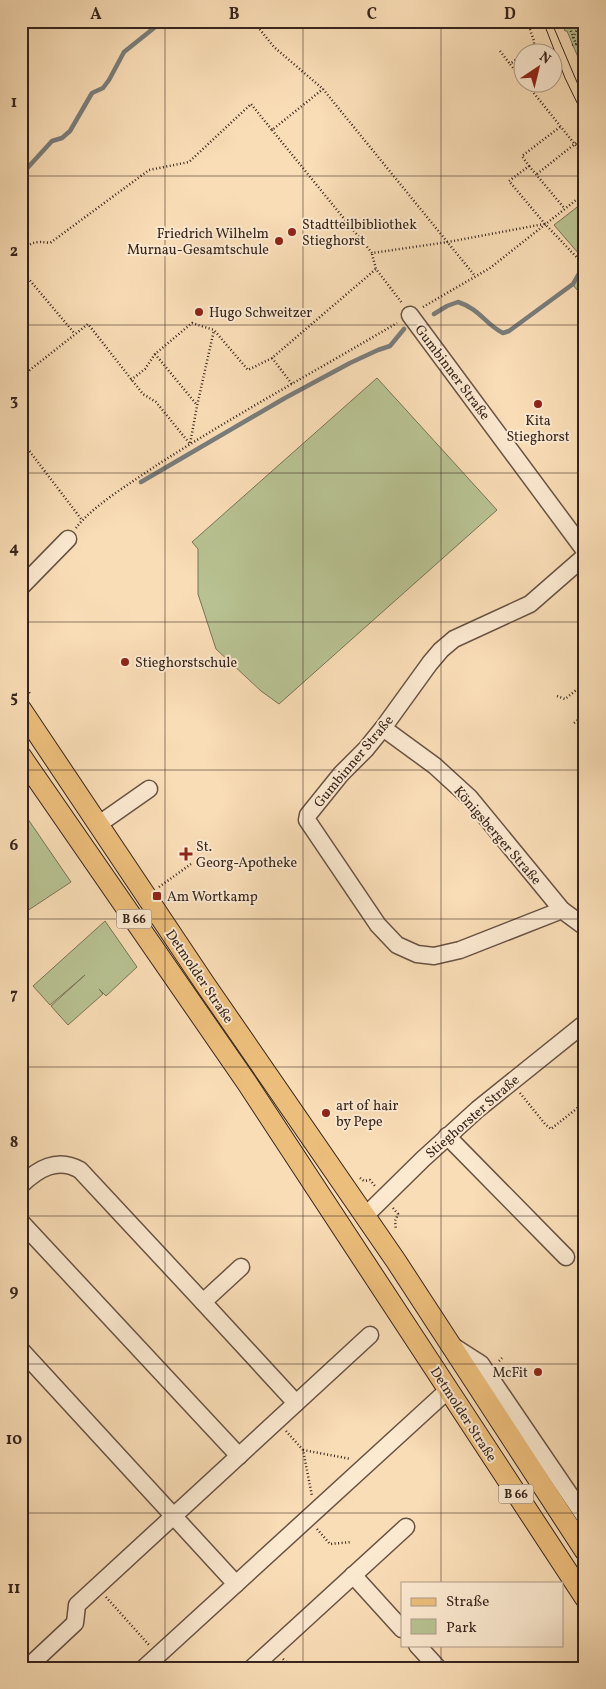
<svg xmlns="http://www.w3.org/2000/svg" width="606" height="1689" font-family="Vollkorn,serif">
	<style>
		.park { fill: #b8c292; stroke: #787458 }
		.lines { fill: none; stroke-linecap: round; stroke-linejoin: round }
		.stream { stroke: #787d7b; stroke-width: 4.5 }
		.minor-casing { stroke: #685343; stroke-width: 19 }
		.major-casing { stroke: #37251d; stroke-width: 22 }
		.path { stroke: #37251d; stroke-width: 2.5; stroke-dasharray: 1 2.5; stroke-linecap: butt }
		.minor { stroke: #fbe9d0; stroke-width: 16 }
		.major { stroke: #ecbe7b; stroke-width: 20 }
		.tram { stroke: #37251d; stroke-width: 1 }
		.grid { fill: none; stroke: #37251d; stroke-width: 1; stroke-opacity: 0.55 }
		.poi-dot { fill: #8f2418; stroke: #fbe9d0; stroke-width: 2 }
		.labels { text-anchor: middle; stroke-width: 4; stroke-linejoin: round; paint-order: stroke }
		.shield { fill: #fbe9d0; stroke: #726053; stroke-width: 1 }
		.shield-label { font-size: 12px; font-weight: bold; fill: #37251d }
		.poi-label { font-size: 14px; fill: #37251d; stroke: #fbe9d0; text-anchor: start }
		.street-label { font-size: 14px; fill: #37251d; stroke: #fbe9d0 }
		.neatline { fill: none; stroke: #37251d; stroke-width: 2 }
		.grid-label { font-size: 16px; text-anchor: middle; font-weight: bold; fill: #37251d }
	</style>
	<rect width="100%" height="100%" fill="#f9ddb6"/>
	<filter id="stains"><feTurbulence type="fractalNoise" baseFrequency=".004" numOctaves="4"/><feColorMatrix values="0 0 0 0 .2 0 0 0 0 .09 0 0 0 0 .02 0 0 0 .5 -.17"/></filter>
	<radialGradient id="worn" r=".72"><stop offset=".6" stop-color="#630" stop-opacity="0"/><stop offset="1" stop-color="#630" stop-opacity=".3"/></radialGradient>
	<g class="park">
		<path d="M561 21H585V74L567 31H565Z"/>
		<path d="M585 201V261L554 225Z"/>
		<path d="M585 261V299L572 284Z"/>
		<path d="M377 378 497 510 279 704 261 691 216 649 198 594V549L192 542Z"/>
		<path d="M21 809 71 882 21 915Z"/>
		<path d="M105 921 137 967 106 996 99 989 103 994 68 1025 51 1006 85 975 50 1005 33 986Z"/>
	</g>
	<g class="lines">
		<g class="stream">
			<path d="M21 175 52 141 62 138 70 131 92 93 103 88 109 80 124 52 159 24 166 26 172 21"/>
			<path d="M434 314 447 306 458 302C480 309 485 324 503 333L509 331 573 284 585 263"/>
			<path d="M141 482 285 398 350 363 378 350 390 346 404 329"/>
		</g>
		<g class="minor-casing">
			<g id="minor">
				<path d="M410 315 585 551"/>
				<path d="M21 587 68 539"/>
				<path d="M383 728 435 766 470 798 562 910 585 927"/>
				<path d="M99 824 149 789"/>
				<path d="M562 910 460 950 434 956 417 954 397 945 378 925 307 820 308 815 341 774 366 749 383 728 430 663 441 650 454 639 530 604 585 556"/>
				<path d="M447 1136 566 1257"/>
				<path d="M21 1185C38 1169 57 1157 80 1170L203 1302"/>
				<path d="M365 1216 423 1159 478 1109 585 1023"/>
				<path d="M21 1222 239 1456"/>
				<path d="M241 1267 203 1302 296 1403"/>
				<path d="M453 1346 481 1364 585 1517"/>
				<path d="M21 1350 236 1584"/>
				<path d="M353 1575 402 1629"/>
				<path d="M417 1645 438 1668"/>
				<path d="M27 1668 75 1623 77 1605 370 1335"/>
				<path d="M144 1668 448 1390"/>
				<path d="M252 1668 406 1527"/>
			</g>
		</g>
		<g class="major-casing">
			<g id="major">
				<path d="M21 709 205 984 396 1261 585 1551"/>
				<path d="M21 756 247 1083 585 1598"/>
			</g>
		</g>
		<g class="path">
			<path d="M253 21 274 47 323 89 331 99 475 276"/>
			<path d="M567 21 576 44 572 45"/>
			<path d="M573 38 581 21"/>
			<path d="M534 49 539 52"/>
			<path d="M500 51 510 64"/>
			<path d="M526 52 534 49V41L527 21"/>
			<path d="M524 54 510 64 524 81"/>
			<path d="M525 82 585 157"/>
			<path d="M560 127 522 156 529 166 509 181 545 224 585 266"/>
			<path d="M272 130 372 253 448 242 544 224"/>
			<path d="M529 166 565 209"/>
			<path d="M537 174 581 139"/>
			<path d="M372 254 376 269"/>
			<path d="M21 255C29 241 36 241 50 243L149 170 189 162 251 104 272 130 323 89"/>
			<path d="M21 266 22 271 75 334"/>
			<path d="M423 307 490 268 585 193"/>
			<path d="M155 354 197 405"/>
			<path d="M272 358 292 384"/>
			<path d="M21 377 88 324 143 394 156 402 190 444 197 406 214 330"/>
			<path d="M131 380 145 369 155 354 192 323 214 330 248 370 272 358 376 269 402 303"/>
			<path d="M21 440 82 520"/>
			<path d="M76 528C92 506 134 481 157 465 235 415 317 370 397 323"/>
			<path d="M21 681 31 695"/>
			<path d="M585 695V706"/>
			<path d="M557 696 565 699 585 683"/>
			<path d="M574 723 585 715"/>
			<path d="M159 887 191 864"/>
			<path d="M520 1093 545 1124 551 1129 585 1102"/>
			<path d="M360 1178 364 1181 370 1180 375 1186"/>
			<path d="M393 1208 398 1214 395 1221 396 1230"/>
			<path d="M499 1361 502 1358"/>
			<path d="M286 1431 303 1450 312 1496"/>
			<path d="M303 1450 351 1459"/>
			<path d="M317 1529 330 1544 351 1542"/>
			<path d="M106 1597 149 1645"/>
			<path d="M283 1659 292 1668"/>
		</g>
		<use href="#minor" class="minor"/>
		<use href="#major" class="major"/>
		<g class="tram">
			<path d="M543 21 565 78 585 119"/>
			<path d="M551 21 585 101"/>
		</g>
	</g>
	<path class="grid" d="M165 21V1668M303 21V1668M441 21V1583M21 176H585M21 325H585M21 473H585M21 622H585M21 770H585M21 919H585M21 1067H585M21 1216H585M21 1364H585M21 1513H585M441 1645V1668"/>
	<g class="poi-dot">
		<circle cx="292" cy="232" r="5"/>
		<circle cx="279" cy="241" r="5"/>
		<circle cx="199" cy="312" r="5"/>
		<circle cx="538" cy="404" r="5"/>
		<circle cx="125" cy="662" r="5"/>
		<path d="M183.5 846.5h5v5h5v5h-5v5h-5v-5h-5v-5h5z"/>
		<rect x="152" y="891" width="10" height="10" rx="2.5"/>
		<circle cx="326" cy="1113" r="5"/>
		<circle cx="538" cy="1372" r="5"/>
	</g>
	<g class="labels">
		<g class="shield">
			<rect x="116.5" y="909.5" width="35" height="19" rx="4"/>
			<rect x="498.5" y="1484.5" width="35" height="19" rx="4"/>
		</g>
		<g class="shield-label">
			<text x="134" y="923">B 66</text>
			<text x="516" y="1498">B 66</text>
		</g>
		<g class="poi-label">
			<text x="302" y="229">Stadtteilbibliothek<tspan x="302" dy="16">Stieghorst</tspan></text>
			<text x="269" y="238" text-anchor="end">Friedrich Wilhelm<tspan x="269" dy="16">Murnau-Gesamtschule</tspan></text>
			<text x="209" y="317">Hugo Schweitzer</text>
			<text x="538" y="425" text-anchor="middle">Kita<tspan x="538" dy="16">Stieghorst</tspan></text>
			<text x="135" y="667">Stieghorstschule</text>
			<text x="196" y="851">St.<tspan x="196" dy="16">Georg-Apotheke</tspan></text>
			<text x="167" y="901">Am Wortkamp</text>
			<text x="336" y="1110">art of hair<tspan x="336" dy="16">by Pepe</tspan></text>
			<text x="528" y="1377" text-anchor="end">McFit</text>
		</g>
		<g class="street-label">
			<text transform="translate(453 372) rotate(53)" y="5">Gumbinner Straße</text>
			<text transform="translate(353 761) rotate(-50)" y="5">Gumbinner Straße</text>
			<text transform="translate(498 835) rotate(49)" y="5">Königsberger Straße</text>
			<text transform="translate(200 976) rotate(56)" y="5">Detmolder Straße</text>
			<text transform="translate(472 1116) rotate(-41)" y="5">Stieghorster Straße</text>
			<text transform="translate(464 1414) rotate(57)" y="5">Detmolder Straße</text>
		</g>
	</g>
	<rect width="606" height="1689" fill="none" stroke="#f9ddb6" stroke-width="55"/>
	<rect x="401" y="1582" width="162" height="65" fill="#fbe9d0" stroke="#ad9b88"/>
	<rect x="411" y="1598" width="25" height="8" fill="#ecbe7b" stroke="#ad9b88"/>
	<text x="446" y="1606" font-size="15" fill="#37251d">Straße</text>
	<rect x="411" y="1619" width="25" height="15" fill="#b8c292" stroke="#ad9b88"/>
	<text x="446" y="1632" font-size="15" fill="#37251d">Park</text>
	<g transform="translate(538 68) rotate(35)"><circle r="24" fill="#fbe9d0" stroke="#ad9b88"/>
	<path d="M0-4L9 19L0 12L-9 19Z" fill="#8f2418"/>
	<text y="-8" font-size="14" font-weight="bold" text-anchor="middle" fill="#37251d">N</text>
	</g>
	<rect x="28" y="28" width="550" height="1634" class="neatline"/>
	<g class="grid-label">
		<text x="96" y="19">A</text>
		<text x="234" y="19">B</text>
		<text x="372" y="19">C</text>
		<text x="510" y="19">D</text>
		<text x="14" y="107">1</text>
		<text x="14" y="256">2</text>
		<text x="14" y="405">3</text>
		<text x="14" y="553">4</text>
		<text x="14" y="702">5</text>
		<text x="14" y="850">6</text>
		<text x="14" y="999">7</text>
		<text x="14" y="1147">8</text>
		<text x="14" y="1296">9</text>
		<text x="14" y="1444">10</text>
		<text x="14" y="1593">11</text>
	</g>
	<rect width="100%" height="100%" filter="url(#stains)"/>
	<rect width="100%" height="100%" fill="url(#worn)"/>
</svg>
